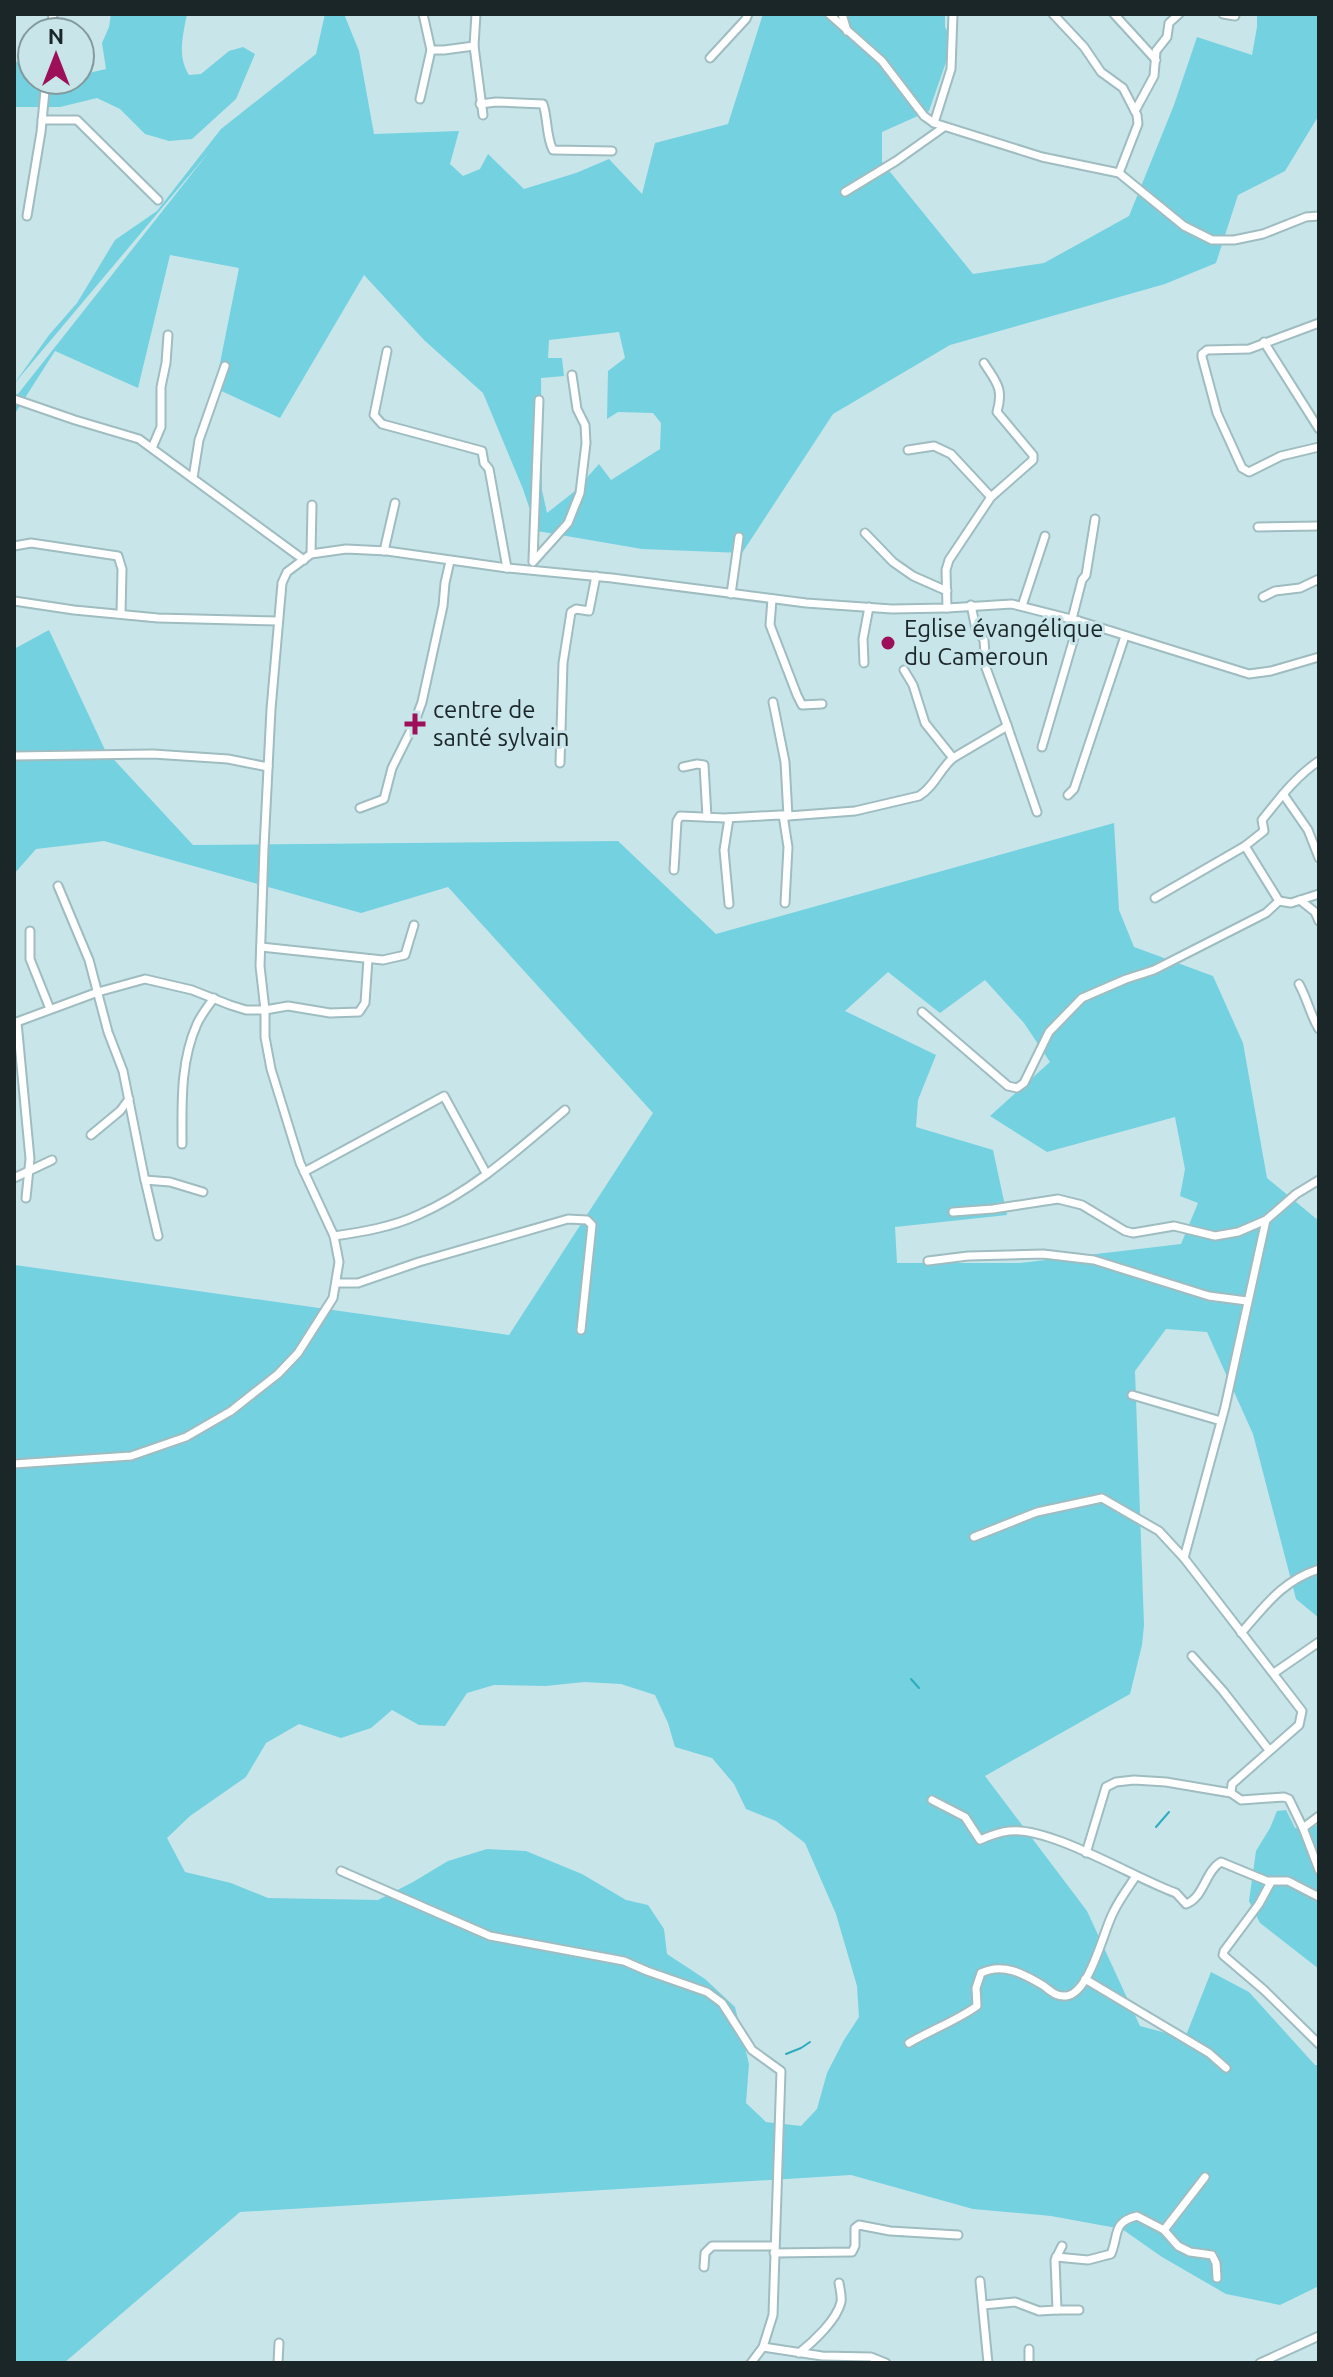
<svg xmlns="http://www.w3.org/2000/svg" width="1333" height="2377" font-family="Ubuntu,sans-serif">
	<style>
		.green { fill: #74d1e0; fill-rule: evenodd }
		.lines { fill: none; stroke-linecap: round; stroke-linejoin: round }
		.stream { stroke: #2eacbe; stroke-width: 2 }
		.minor-casing { stroke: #9fbcc0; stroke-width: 11 }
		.minor { stroke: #fff; stroke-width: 7 }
		.poi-dot { fill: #9e0f59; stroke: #c8e5ea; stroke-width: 3 }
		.labels { text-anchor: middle; stroke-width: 6; stroke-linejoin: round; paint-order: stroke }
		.poi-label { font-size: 24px; fill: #1b2628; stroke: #c8e5ea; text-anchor: start }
	</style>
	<rect width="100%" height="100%" fill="#c8e5ea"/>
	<g class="green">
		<path d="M111 14H187C183 35 177 56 189 75L201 74 229 51 243 47 255 54 236 99 192 139 169 141 145 134 120 109 97 98 60 107H14V60L32 72V80H80V75L106 69 102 43 109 27Z"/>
		<path d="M325 14H344L359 51 374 134 459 131 450 164 463 176 480 169 488 154 524 189 576 173 609 159 642 194 655 143 728 124 763 14H945V27L953 42 929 111 882 132V162L973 274 1044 263 1129 216 1174 105 1197 37 1252 55 1257 27V14H1319V115L1285 171 1238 195 1216 263 1165 284 950 345 833 414 742 553 642 549 537 531 523 489 483 393 424 340 364 275 280 418 215 388 239 268 170 255 138 388 55 351 14 415V399L209 152 14 384 49 335 77 303 115 240 157 211 221 129 316 54ZM619 332 625 358 608 371 607 419 618 412 653 413 661 423 660 449 611 480 599 464 575 491 547 513 542 490 541 378 564 376 562 358H548L549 340Z"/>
		<path d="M49 630 105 750 193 845 618 841 716 934 1114 823 1119 910 1134 947 1213 976 1243 1043 1267 1178 1319 1221V1618L1296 1599 1253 1434 1207 1332 1166 1329 1135 1371 1144 1625 1142 1645 1130 1694 985 1776 1087 1911 1140 2026 1185 2038 1211 1972 1249 1992 1315 2065H1319V2286L1280 2305 1226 2294 1162 2257 1122 2229 1051 2216 973 2209 851 2175 240 2212 64 2363H14L15 1265 509 1335 653 1113 448 887 361 913 104 841 36 849 14 874V649ZM888 972 940 1013 985 980 1024 1023 1050 1062 990 1116 1047 1152 1175 1117 1185 1169 1180 1196 1198 1203 1181 1244 1020 1263H897L895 1227 1007 1215 993 1150 916 1127 918 1100 936 1055 845 1011ZM584 1682 621 1684 655 1695 668 1723 675 1747 712 1758 734 1784 746 1809 776 1821 805 1843 836 1914 857 1986 859 2017 844 2040 827 2073 817 2109 801 2126 766 2122 746 2103 749 2064 735 2007 705 1979 667 1954 664 1929 648 1905 626 1900 582 1874 526 1851 487 1849 448 1861 413 1882 378 1900 268 1898 231 1883 185 1872 167 1838 190 1816 246 1777 266 1743 299 1724 341 1738 371 1728 392 1710 419 1725 445 1726 467 1693 494 1685 546 1686Z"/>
		<path d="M1286 1810 1295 1828 1319 1825V1969L1260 1923 1249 1901 1256 1851 1270 1828 1277 1811Z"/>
	</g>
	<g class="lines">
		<g class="stream">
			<path d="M911 1679 919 1688"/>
			<path d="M1156 1827 1169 1812"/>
			<path d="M786 2054 801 2048 810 2042"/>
		</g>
		<g class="minor-casing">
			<g id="minor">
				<path d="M476 14 474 46 483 115"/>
				<path d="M829 14 882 61 924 116 934 123 1042 157 1119 173 1184 226 1212 240H1234L1263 234 1306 217 1319 216"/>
				<path d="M842 14 847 31"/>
				<path d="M1053 14 1084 47 1101 72 1123 88 1137 115 1138 124 1119 173"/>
				<path d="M1114 14 1156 60"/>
				<path d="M1223 14 1235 16"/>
				<path d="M51 32 53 14"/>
				<path d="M431 50H444L474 46"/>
				<path d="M710 58 746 19 748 14"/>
				<path d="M420 99 431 50 423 14"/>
				<path d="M480 104 496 102 543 104C548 119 546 137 553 150L612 151"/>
				<path d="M1135 111 1154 76 1156 51 1167 37 1169 23 1179 14"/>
				<path d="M42 120H77L158 200"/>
				<path d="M934 123 951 69 953 14"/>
				<path d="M845 192 896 161 944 127"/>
				<path d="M27 216 41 132 46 80"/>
				<path d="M1319 323 1249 349 1207 350 1202 354V357L1217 413 1242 468 1249 472 1281 456 1319 447"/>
				<path d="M1264 342 1319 429"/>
				<path d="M387 351 374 415 382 424 482 451 484 463 489 469 507 568"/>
				<path d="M14 399 75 420 139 439 304 560"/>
				<path d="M152 448 161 427V387L166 363 168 335"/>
				<path d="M908 450 934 446 951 454 991 497"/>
				<path d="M193 478 199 440 225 366"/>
				<path d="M1258 527 1319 526"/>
				<path d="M865 533 893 562 913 576 947 591"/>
				<path d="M14 546 31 543 118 556 122 569 121 614"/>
				<path d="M384 551 395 503"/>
				<path d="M311 554 312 505"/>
				<path d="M533 560 539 400"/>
				<path d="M533 562 568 523 580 493 586 443 585 425 577 409 572 375"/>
				<path d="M731 594 739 537"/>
				<path d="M1263 597 1275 591 1300 588 1319 579"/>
				<path d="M772 599 770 625 797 695 802 705 822 704"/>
				<path d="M14 601 74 610 158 618 278 621"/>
				<path d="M1022 606 1045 536"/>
				<path d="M947 608 946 570 949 560 991 497 1033 460V455L997 412C1004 388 996 382 984 363"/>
				<path d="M1072 619 1082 580 1086 575 1095 519"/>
				<path d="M864 663 863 639 869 607"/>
				<path d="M904 670 913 685 925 723 953 758"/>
				<path d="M773 702 785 762 788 816"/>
				<path d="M1007 725 1037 812"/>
				<path d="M1042 747 1079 621"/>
				<path d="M14 756 153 754 228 759 268 767"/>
				<path d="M560 763 563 663 571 612 576 609 589 611 596 576"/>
				<path d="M683 767 697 764 704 765 707 817"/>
				<path d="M1283 794 1308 830 1319 858"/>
				<path d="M1068 795 1074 789 1125 636"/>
				<path d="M360 808 384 799 392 768 414 724 422 702 443 606 445 583 450 561"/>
				<path d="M783 815 788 847 785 903"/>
				<path d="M729 818 724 850 729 904"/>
				<path d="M1245 846 1279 901 1291 903 1319 894"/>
				<path d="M674 870 677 821 680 816 725 818 780 815 788 816 855 811 919 796C934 787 940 769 953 758L1004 728 1007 725 986 668 984 640 976 629 971 605"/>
				<path d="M58 886 89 960 108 1032 123 1071 144 1176 158 1236"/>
				<path d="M1155 898 1245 846 1264 831 1262 820C1279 799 1296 776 1319 761"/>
				<path d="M1300 900 1315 912 1319 921"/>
				<path d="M30 931V959L50 1009"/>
				<path d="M261 947 383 960 405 955 414 925"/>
				<path d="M1299 984C1307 998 1311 1017 1319 1029"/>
				<path d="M922 1012 1008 1086 1017 1088 1024 1083 1049 1032 1082 998 1126 979 1154 970 1266 913 1279 901"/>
				<path d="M17 1022 30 1159 26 1198"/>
				<path d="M14 1023 98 992 145 979 192 990 230 1005 246 1010H265L288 1006 330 1013 359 1012 365 1003 368 959"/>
				<path d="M91 1135 120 1111 129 1099"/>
				<path d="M182 1144C182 1104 180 1062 197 1024 201 1015 208 1006 214 998"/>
				<path d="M304 1172 444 1096 486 1173"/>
				<path d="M14 1178 52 1160"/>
				<path d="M145 1180 170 1182 203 1192"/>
				<path d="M953 1212 993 1209 1058 1199 1082 1205 1125 1231 1133 1233 1174 1226 1215 1236 1238 1232 1266 1220 1296 1194 1319 1180"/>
				<path d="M334 1236C362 1232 392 1227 418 1215 473 1191 520 1148 565 1110"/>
				<path d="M928 1261 968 1256 1043 1254 1094 1260 1209 1296 1247 1301"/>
				<path d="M337 1283H358L419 1262 568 1219 587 1220 592 1225 581 1330"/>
				<path d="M1132 1395 1221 1421"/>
				<path d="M14 1464 131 1456 186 1437 231 1411 278 1374 298 1353 333 1298 339 1262 334 1236 300 1163 271 1069 265 1037V1010L260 966 264 848 271 709 282 583 287 572 311 554 346 549 387 551 507 568 612 578 806 603 892 609 947 608 1012 604 1079 621 1249 674 1271 671 1319 657"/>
				<path d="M974 1537 1037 1512 1102 1498 1159 1531 1184 1558 1302 1711 1299 1725 1232 1784 1231 1793"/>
				<path d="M1184 1558 1225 1407 1266 1220"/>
				<path d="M1241 1633C1266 1605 1282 1581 1319 1569"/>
				<path d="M1192 1656 1223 1691 1269 1750"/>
				<path d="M1274 1673 1319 1642"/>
				<path d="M932 1800 965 1817 980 1840C989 1836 999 1832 1009 1831 1050 1826 1134 1878 1176 1893L1186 1904C1204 1898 1205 1871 1221 1862L1267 1881H1288L1319 1897"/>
				<path d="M1303 1828 1319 1816"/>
				<path d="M1086 1853 1106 1787 1116 1782 1134 1780 1166 1782 1231 1793 1241 1800 1284 1797 1289 1799 1303 1828 1319 1870"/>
				<path d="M341 1871 490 1936 624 1961 647 1971 707 1992 722 2003 752 2050 781 2071 773 2315 763 2347 751 2363"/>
				<path d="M1271 1882 1259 1904 1224 1951 1223 1955 1264 1990 1319 2044"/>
				<path d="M1085 1979 1209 2053 1226 2068"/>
				<path d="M909 2043C931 2030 956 2021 977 2006L976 1988 981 1973C1003 1962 1024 1974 1044 1986 1051 1991 1056 1997 1066 1996 1090 1993 1103 1932 1113 1913 1119 1900 1128 1888 1136 1876"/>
				<path d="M1164 2230 1205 2177"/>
				<path d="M774 2253 852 2252 855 2246V2228L859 2225 890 2231 958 2235"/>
				<path d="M1056 2257 1088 2260 1111 2254C1119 2235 1112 2222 1137 2216L1164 2230 1178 2246 1190 2252 1212 2255 1216 2263 1217 2278"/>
				<path d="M704 2267 705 2253 712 2246H774"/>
				<path d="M980 2281 988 2363"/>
				<path d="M983 2305 1015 2302 1039 2311 1057 2310 1055 2260 1062 2246"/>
				<path d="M1057 2310H1079"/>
				<path d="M763 2347 822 2356 871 2357 886 2363"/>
				<path d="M799 2353C813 2342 837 2320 841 2302 842 2296 840 2289 839 2283"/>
				<path d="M278 2363 279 2343"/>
				<path d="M1029 2363V2349"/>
				<path d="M1260 2363 1319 2336"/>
			</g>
		</g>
		<use href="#minor" class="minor"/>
	</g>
	<g class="poi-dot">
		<circle cx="888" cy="643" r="8"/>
		<path d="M411 712h8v8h8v8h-8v8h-8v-8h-8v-8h8z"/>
	</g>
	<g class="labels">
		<g class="poi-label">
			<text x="904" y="637">Eglise évangélique<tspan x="904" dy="28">du Cameroun</tspan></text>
			<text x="433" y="718">centre de<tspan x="433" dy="28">santé sylvain</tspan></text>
		</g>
	</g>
	<rect width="1333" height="2377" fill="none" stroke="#1b2628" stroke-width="32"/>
	<g transform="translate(56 56)"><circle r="38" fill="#c8e5ea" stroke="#83999c" stroke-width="2"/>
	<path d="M0-6L14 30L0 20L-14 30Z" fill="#9e0f59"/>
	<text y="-12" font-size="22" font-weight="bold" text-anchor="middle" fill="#1b2628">N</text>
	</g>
</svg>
